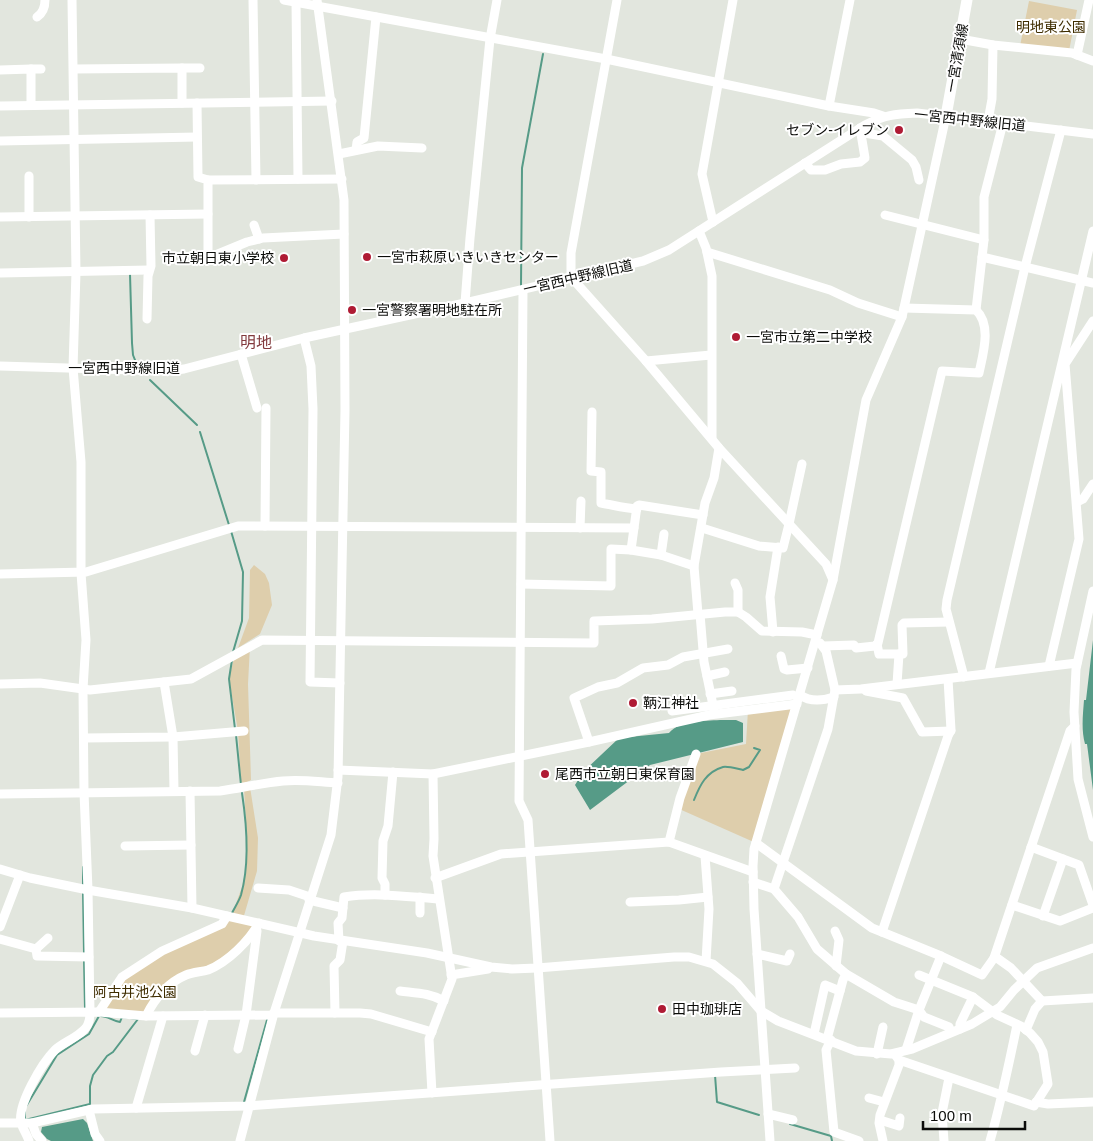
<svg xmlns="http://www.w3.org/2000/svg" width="1093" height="1141" font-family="Helvetica,'Noto Sans JP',sans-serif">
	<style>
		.green { fill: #deceac }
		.water { fill: #569b87 }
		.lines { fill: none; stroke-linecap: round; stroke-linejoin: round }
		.stream { stroke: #569b87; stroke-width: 2 }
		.minor { stroke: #fff; stroke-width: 9 }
		.major { stroke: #fff; stroke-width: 11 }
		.poi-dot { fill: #af1b34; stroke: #fff; stroke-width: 2 }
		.labels { text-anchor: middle; stroke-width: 4; stroke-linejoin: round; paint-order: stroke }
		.park-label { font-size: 14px; fill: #3f2d00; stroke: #fff }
		.street-label { font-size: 14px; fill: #0b0c09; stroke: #fff }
		.poi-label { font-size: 14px; fill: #0b0c09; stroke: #fff; text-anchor: start }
		.quarter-label { font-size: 16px; fill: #823a3d; stroke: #fff }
	</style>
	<rect width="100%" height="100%" fill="#e2e6de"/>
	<g class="green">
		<path d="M1029 1 1077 10 1069 51 1020 46Z"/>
		<path d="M254 565 265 574 269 583 272 605 260 634 238 648 249 618 250 570Z"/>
		<path d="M250 646 248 684 251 780 241 785 238 731 229 679 235 654Z"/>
		<path d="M797 704 756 843 677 808 696 754 746 744 748 710Z"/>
		<path d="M250 787 258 838 257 871 243 919 259 923 252 936 213 967 173 982 146 1016 99 1012 122 977 231 917 242 887 246 868V823L244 788Z"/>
	</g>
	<g class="water">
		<path d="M1093 640V790L1087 744H1085C1081 730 1083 714 1084 700H1086Z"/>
		<path d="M720 720H736L743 723V742L650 765 590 810 575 785 583 772 619 738 669 733C680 720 704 721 720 720Z"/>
		<path d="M83 1119 87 1123 93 1141H51L47 1139 41 1132 42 1127Z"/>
	</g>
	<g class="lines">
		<g class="stream">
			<path d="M130 274 132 343 133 355 137 365"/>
			<path d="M521 286 522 168 543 54"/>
			<path d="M150 380 197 425"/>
			<path d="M200 432 229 525"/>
			<path d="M231 531 243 572 242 621 233 652"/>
			<path d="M232 660 229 679 235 729"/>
			<path d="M236 735 241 785"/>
			<path d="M694 800C700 785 706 772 723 767 728 766 738 769 743 770L749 767 760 750 754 748"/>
			<path d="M83 867V884"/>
			<path d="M83 892 84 953"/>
			<path d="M232 913C235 907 239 901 241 895 250 863 247 826 242 793"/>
			<path d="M84 959 85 1009"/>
			<path d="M99 1016C107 1015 112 1021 120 1022L122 1017 138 1019 113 1052 107 1056 93 1075 90 1086V1104L25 1120V1108L57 1055 89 1034Z"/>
			<path d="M715 1075 717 1102 759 1115"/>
			<path d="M244 1102 267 1020"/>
			<path d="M790 1124 831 1136 832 1141"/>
		</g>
		<g class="minor">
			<path d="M253 0 256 180"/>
			<path d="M284 0 606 59 829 106 874 113 883 116"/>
			<path d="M617 0 571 253V277L646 361 719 448 826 564 833 580"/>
			<path d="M296 2 298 179"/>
			<path d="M37 17C43 13 45 7 45 0"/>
			<path d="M960 39 993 45 1072 53 1093 61"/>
			<path d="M1077 55 1089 0"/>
			<path d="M182 68H200"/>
			<path d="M31 69H41"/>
			<path d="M74 69 182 68V103"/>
			<path d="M0 70 31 69V105"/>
			<path d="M197 103 198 177 208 180V252L213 256 247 242 263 238 344 234"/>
			<path d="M0 106 332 101"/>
			<path d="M829 106 850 0"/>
			<path d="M988 121 992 99 993 45"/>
			<path d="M0 141 197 137"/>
			<path d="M356 150 357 142 364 138 376 17"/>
			<path d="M339 154 378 146 422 148"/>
			<path d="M805 163 811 170H825L841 164 860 162 865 158 860 128 864 133 883 136 912 160 916 167 919 180"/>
			<path d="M208 180 342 179"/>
			<path d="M885 215 984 240"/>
			<path d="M0 217 208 214"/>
			<path d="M29 217V176"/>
			<path d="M713 222 702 174 733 0"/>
			<path d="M254 225 259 239"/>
			<path d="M699 231 706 248 712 276V438"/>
			<path d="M707 252 830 290 858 303 902 317"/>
			<path d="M982 257 1093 283"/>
			<path d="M0 273 149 270"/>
			<path d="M523 290 519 801 528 820 550 1141"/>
			<path d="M465 303 470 238 490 39 497 0"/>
			<path d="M976 310 984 240V197L1003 123"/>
			<path d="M147 319 148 276 151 266 150 215"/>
			<path d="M304 338 311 366 313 409 310 682 340 683"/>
			<path d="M241 354 257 408"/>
			<path d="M646 361 711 355"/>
			<path d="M0 366 168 371 184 369 304 338 465 303 643 261 669 250 865 125C885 115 894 114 917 113L1093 134"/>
			<path d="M592 412 591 471 601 472V503C613 505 624 508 637 509"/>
			<path d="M1077 502 1083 499 1093 484"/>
			<path d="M265 526 266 408"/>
			<path d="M580 528 581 501"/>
			<path d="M634 528 637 506 639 505 703 515"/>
			<path d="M702 528 759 546 783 548 789 524 802 464"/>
			<path d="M661 555 664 534"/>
			<path d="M0 574 86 572 238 526 634 528 631 550 661 555 694 566"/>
			<path d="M735 583 738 590V612"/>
			<path d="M521 584 611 586V549L631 550"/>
			<path d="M1093 591 1076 669 1074 712 1078 779 1093 837"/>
			<path d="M698 614 694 566 705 503 714 478 719 448"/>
			<path d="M700 614 704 662 714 710"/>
			<path d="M773 632 770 597 778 547"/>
			<path d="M877 644 879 654H903L902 625 904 623 949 622"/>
			<path d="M823 646 854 645 856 648 875 646 878 643 942 371 979 373C983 354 992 325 976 310L904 308"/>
			<path d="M781 656 784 669 787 670 808 668"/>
			<path d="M1049 666 1079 539 1065 364 1093 321"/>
			<path d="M989 673 1093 231"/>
			<path d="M707 676 725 672"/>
			<path d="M964 677 946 609 947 600 1025 267 1061 130"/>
			<path d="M164 682 173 737 174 791"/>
			<path d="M0 684 40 683 90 690 191 679 262 640 594 643V621L652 619 725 612H738L746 617 762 631 802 632 817 635"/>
			<path d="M897 684 899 654"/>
			<path d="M835 690 861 689 1077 663"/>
			<path d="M866 691 903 698 922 732 951 731"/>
			<path d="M710 694 732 691"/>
			<path d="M800 695C810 702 822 701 834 697"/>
			<path d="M672 711 793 695"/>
			<path d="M84 738 173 737 244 731"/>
			<path d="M589 742 574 698 598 687 617 683 643 668 668 665 683 657 728 649"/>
			<path d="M338 770 433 774 589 742 709 715 797 704"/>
			<path d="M190 791 192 908"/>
			<path d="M0 794 220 791C241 788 262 783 283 781 301 779 319 782 338 783"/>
			<path d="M669 842 680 798 696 754"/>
			<path d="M756 843 872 928 882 932 948 736 951 730 948 679"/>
			<path d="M125 846 191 845"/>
			<path d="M1031 847 1079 865 1093 905"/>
			<path d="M705 856 709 909 706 961"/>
			<path d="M0 869 30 878 88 890 192 908 314 936 427 953 491 967 512 969 537 968 674 957H689L713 964 737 983 761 1011 778 1021 856 1051 891 1054 912 1049 972 1024 1000 1007 1014 990 1037 968 1093 948"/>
			<path d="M435 878 501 854 669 842 753 872"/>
			<path d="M753 882 774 889 798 917 817 949 846 974 894 1002 919 1010 941 956"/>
			<path d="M258 888 289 890 310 897"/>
			<path d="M774 889 828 729 835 690 826 651 820 643"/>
			<path d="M385 895V884L382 878 383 841 388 826 393 772"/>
			<path d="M309 900 343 908"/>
			<path d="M630 902 679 900 708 897"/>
			<path d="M1012 905 1060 921 1093 908"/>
			<path d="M420 913V897"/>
			<path d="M1043 916 1063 859"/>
			<path d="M0 927 20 875"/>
			<path d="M835 931 839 940 836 966"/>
			<path d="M882 932 941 956 982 975 994 958H997L1011 968 1042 1001 1093 998"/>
			<path d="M0 939 36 949 37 956 89 957"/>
			<path d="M339 941 338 923 342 918 344 897C376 892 408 897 439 899"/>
			<path d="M36 949 48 938"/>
			<path d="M757 954 787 961 790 954"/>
			<path d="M994 958 1070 731 1075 726"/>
			<path d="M451 975 488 969"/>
			<path d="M400 991C416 993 430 993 444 1001"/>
			<path d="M919 1010 924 1017 949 1027 951 1032"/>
			<path d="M99 1012 122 977 162 951 222 924 227 916"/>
			<path d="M0 1013 99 1012 146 1016 271 1015 274 1013H360L371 1014 432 1032"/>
			<path d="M335 1013 334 966 340 960 343 941"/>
			<path d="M146 1016C155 998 167 983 186 975 193 972 201 972 208 970 228 962 249 941 259 923"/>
			<path d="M960 1029V1024L973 997"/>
			<path d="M1026 1030 1035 1009 1042 1001"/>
			<path d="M814 1034 825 985 840 991"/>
			<path d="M827 1039 843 980 846 974"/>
			<path d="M831 1040 826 1050 834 1132 859 1141"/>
			<path d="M238 1049 246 1015 257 931"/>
			<path d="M906 1050 919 1010"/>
			<path d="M195 1051 205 1015"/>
			<path d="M877 1054 883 1027"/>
			<path d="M899 1060 1034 1106 1048 1084 1043 1052 1038 1042 1030 1033 1021 1026 997 1015 973 997 919 975"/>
			<path d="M432 1093 429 1039 452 979 433 856 434 839 433 774"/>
			<path d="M869 1098 884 1102"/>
			<path d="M1036 1102 1048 1104 1093 1102"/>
			<path d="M136 1108 163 1016"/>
			<path d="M89 1110 95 1134 100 1141"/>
			<path d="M768 1114 793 1120"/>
			<path d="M880 1120 899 1126 900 1118"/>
			<path d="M0 1123H32L93 1109 248 1106 721 1072 795 1068"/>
			<path d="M32 1123 36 1134 42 1141"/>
			<path d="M29 1141C27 1135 23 1129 21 1123 17 1105 42 1063 55 1050 63 1042 84 1035 88 1024 90 1020 90 1016 90 1012L88 890 84 792 83 689 86 640 81 573V462L73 368 76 272 72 0"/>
			<path d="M240 1141 274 1013 331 835 338 777 345 410 344 200 317 0"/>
			<path d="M770 1141 754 909 753 866 754 849 833 580 866 400 902 317 946 116"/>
			<path d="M883 1141 879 1123 880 1115 899 1065V1060L896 1056"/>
			<path d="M944 1141 942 1113 949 1078"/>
			<path d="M990 1141C1001 1103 1009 1064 1017 1025"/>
		</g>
		<path class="major" d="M946 116 967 0"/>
	</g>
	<g class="poi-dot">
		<circle cx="899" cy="130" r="5"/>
		<circle cx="367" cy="257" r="5"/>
		<circle cx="284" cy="258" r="5"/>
		<circle cx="352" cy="310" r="5"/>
		<circle cx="736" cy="337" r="5"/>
		<circle cx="633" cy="703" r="5"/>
		<circle cx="545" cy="774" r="5"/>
		<circle cx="662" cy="1009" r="5"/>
	</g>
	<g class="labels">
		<g class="park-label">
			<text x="1051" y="32">明地東公園</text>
			<text x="135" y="997">阿古井池公園</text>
		</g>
		<g class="street-label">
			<text transform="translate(957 58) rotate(-80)" y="5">一宮清須線</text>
			<text transform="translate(970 120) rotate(6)" y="5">一宮西中野線旧道</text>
			<text transform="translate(578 277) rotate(-13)" y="5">一宮西中野線旧道</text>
			<text x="124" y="373">一宮西中野線旧道</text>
		</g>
		<g class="poi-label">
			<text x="889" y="135" text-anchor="end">セブン-イレブン</text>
			<text x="377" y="262">一宮市萩原いきいきセンター</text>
			<text x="274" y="263" text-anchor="end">市立朝日東小学校</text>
			<text x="362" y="315">一宮警察署明地駐在所</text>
			<text x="746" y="342">一宮市立第二中学校</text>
			<text x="643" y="708">鞆江神社</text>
			<text x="555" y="779">尾西市立朝日東保育園</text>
			<text x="672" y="1014">田中珈琲店</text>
		</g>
		<g class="quarter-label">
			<text x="256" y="348">明地</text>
		</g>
	</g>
	<path d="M923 1121v8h102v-8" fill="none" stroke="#0b0c09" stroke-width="2.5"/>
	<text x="930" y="1121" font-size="15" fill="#0b0c09" stroke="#ffffff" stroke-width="4" paint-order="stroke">100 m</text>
</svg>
